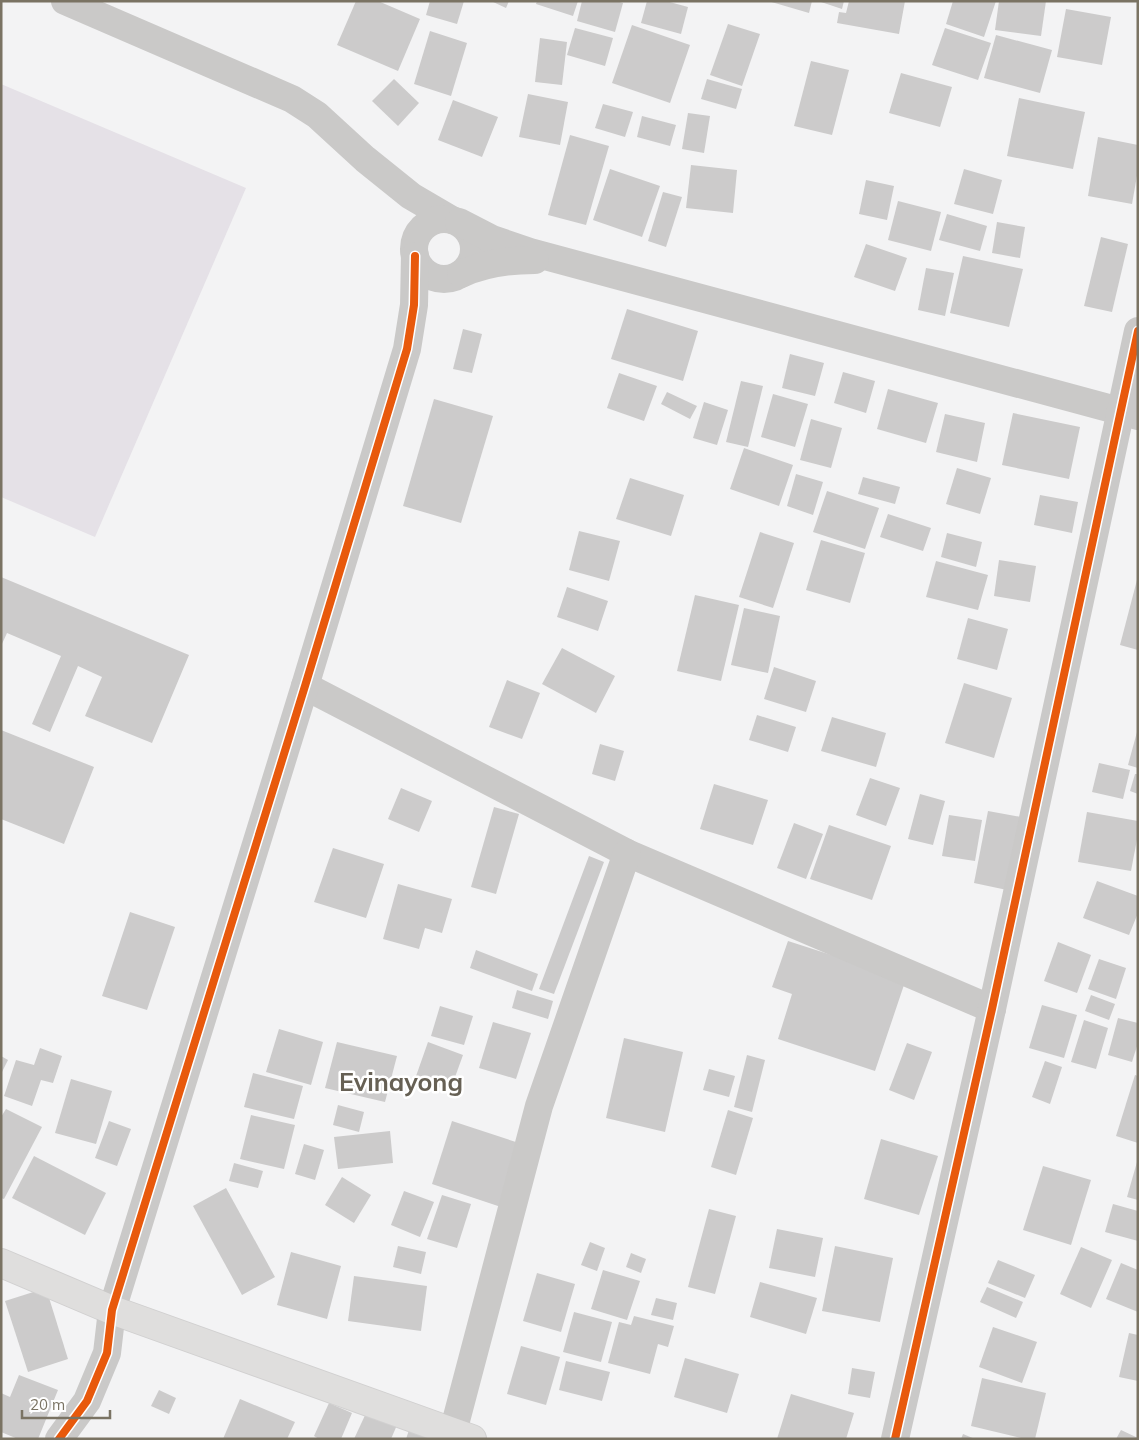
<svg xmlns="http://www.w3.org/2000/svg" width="1139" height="1440" font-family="Mulish,sans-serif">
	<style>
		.green { fill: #e5e1e7 }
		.building { fill: #cccbcb }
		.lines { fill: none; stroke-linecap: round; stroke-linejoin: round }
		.secondary-casing { stroke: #d1d0d0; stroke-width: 30 }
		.street { stroke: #cac9c8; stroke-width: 28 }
		.secondary { stroke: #dfdedd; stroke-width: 28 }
		.cycleway-casing { stroke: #fff; stroke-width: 11 }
		.cycleway { stroke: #e8590c; stroke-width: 8 }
		.labels { text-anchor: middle; stroke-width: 5; stroke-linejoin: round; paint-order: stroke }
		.town-label { font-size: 25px; font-weight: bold; fill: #666054; stroke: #fff }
	</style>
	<rect width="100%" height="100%" fill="#f3f3f4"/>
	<path class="green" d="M1 84 246 188 95 537 1 497Z"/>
	<g class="building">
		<path d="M356 1H378L420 19 398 71 337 45Z"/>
		<path d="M430 1H464L457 24 426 15Z"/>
		<path d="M491 1H509L506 8Z"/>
		<path d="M537 1H578L573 16 536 4Z"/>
		<path d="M582 1H616L623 3 615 32 577 21Z"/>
		<path d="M647 1H666L688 7 681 34 641 23Z"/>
		<path d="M768 1H812L809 13Z"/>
		<path d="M818 1H844L842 9Z"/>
		<path d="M849 1H905L899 34 837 23 839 12 846 13Z"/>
		<path d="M953 1H996L984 37 946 24Z"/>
		<path d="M999 1H1046L1041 36 995 30Z"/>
		<path d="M1066 9 1111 17 1102 65 1057 57Z"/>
		<path d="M728 24 760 34 742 86 710 75Z"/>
		<path d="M632 25 690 45 670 103 612 83Z"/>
		<path d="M575 28 613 38 605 66 567 55Z"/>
		<path d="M945 28 991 43 978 80 932 65Z"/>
		<path d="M430 31 467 43 451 96 414 84Z"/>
		<path d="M996 35 1052 50 1040 93 984 78Z"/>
		<path d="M540 38 567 42 562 85 535 82Z"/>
		<path d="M811 61 849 70 832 135 794 126Z"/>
		<path d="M901 73 952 87 940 127 889 113Z"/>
		<path d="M394 79 419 103 398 126 372 101Z"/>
		<path d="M707 79 742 89 736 109 701 99Z"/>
		<path d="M528 94 568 102 560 145 519 137Z"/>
		<path d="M1019 98 1085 112 1073 169 1007 156Z"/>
		<path d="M453 100 498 117 482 157 438 140Z"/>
		<path d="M603 104 633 112 625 137 595 128Z"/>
		<path d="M688 113 710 116 704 153 682 149Z"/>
		<path d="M642 116 676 125 670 146 637 137Z"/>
		<path d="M570 135 609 146 586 225 548 215Z"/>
		<path d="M1098 137 1138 145V170L1132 204 1088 196Z"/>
		<path d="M691 165 737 170 733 213 686 208Z"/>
		<path d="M610 169 660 186 642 237 593 220Z"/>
		<path d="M964 169 1002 180 993 214 954 204Z"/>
		<path d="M866 180 894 186 887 220 859 214Z"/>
		<path d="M663 192 682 197 666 247 648 241Z"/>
		<path d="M898 201 941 212 931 251 888 240Z"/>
		<path d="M947 214 987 226 980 251 939 240Z"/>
		<path d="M997 222 1025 227 1020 258 992 253Z"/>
		<path d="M1101 237 1128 244 1112 312 1084 306Z"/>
		<path d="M866 244 907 258 895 291 854 277Z"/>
		<path d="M963 256 1023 269 1009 327 950 313Z"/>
		<path d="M926 268 954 273 945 316 918 310Z"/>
		<path d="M627 309 698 331 683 381 611 359Z"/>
		<path d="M463 329 482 334 472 373 453 369Z"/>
		<path d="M790 354 824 363 815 396 782 388Z"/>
		<path d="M843 372 875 381 866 413 834 403Z"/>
		<path d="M619 373 657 386 644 421 607 408Z"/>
		<path d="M741 381 763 386 748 447 726 442Z"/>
		<path d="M888 389 938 403 926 443 877 429Z"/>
		<path d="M667 392 697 406 690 419 661 404Z"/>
		<path d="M773 394 808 404 795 447 761 437Z"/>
		<path d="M434 399 493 416 461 523 403 506Z"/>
		<path d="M704 402 728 410 717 445 693 438Z"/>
		<path d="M1013 413 1080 427 1069 479 1002 465Z"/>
		<path d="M945 414 985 423 977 462 936 452Z"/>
		<path d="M811 419 842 428 831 468 800 460Z"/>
		<path d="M744 448 793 465 779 506 730 489Z"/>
		<path d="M957 468 991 478 980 514 946 504Z"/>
		<path d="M796 474 823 482 813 515 787 506Z"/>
		<path d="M863 477 900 487 895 504 858 494Z"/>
		<path d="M630 478 684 495 671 536 616 519Z"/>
		<path d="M827 491 879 508 865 549 813 532Z"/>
		<path d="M1040 495 1078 502 1072 533 1034 525Z"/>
		<path d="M888 514 931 528 923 551 880 537Z"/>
		<path d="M579 531 620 541 609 581 569 570Z"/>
		<path d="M760 532 794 543 773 608 739 597Z"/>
		<path d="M947 533 982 542 976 567 941 557Z"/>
		<path d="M821 540 865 553 850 603 806 590Z"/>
		<path d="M999 560 1036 566 1030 602 994 596Z"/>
		<path d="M936 561 988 575 978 610 926 597Z"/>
		<path d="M1 577 189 655 152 743 85 716 102 677 78 666 50 732 32 724 61 656 7 633 1 646Z"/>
		<path d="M1137 580H1138V650L1120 645Z"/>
		<path d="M567 587 608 601 598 631 557 617Z"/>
		<path d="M695 595 739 605 721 681 677 671Z"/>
		<path d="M744 608 780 616 768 673 731 665Z"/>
		<path d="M968 618 1008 629 997 670 957 659Z"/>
		<path d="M562 648 615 676 596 713 542 684Z"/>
		<path d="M774 667 816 681 806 712 764 699Z"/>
		<path d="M507 680 540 693 522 739 489 727Z"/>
		<path d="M964 683 1012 698 994 758 945 743Z"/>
		<path d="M757 715 796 727 788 752 749 740Z"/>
		<path d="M832 717 886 733 876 767 821 751Z"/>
		<path d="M1 730 94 767 64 844 1 819Z"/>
		<path d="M1137 732H1138V768L1128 765Z"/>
		<path d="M600 744 624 751 615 781 592 774Z"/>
		<path d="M1099 763 1130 770 1123 799 1092 792Z"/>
		<path d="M1135 774H1138V794L1130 791Z"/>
		<path d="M870 778 900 788 886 826 856 815Z"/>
		<path d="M714 784 768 800 753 845 700 829Z"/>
		<path d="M401 788 432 801 419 832 388 819Z"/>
		<path d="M920 794 945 801 933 845 908 839Z"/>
		<path d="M494 807 519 814 496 894 471 887Z"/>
		<path d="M988 811 1021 817 1007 890 974 883Z"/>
		<path d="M1087 812 1138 821V834L1131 871 1078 862Z"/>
		<path d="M949 815 982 820 975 861 942 856Z"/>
		<path d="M794 823 823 834 806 879 777 868Z"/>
		<path d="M829 825 891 846 872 900 810 879Z"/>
		<path d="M333 848 384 864 366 918 314 902Z"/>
		<path d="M589 856 604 862 554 994 539 989Z"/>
		<path d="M1097 881 1138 896V913L1129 935 1083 918Z"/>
		<path d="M398 884 452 899 442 933 425 928 419 949 383 939Z"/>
		<path d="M130 912 175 927 147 1010 102 996Z"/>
		<path d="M788 941 906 979 875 1071 778 1039 792 994 772 987Z"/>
		<path d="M1058 942 1091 955 1077 993 1044 981Z"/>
		<path d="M476 950 538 974 532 991 470 968Z"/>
		<path d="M1099 959 1126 968 1116 999 1088 989Z"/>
		<path d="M517 990 553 1001 548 1019 512 1008Z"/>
		<path d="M1091 995 1115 1004 1109 1020 1085 1011Z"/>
		<path d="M1042 1005 1077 1015 1064 1058 1029 1048Z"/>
		<path d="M440 1006 473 1016 464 1045 431 1036Z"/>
		<path d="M1118 1018 1138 1023V1043L1132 1062 1108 1055Z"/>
		<path d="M1084 1020 1108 1028 1096 1069 1071 1062Z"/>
		<path d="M493 1022 531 1033 516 1079 479 1068Z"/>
		<path d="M279 1029 323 1042 311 1085 266 1072Z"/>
		<path d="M624 1038 683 1052 665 1132 606 1118Z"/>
		<path d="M337 1042 397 1056 385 1102 325 1088Z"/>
		<path d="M428 1042 463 1055 450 1091 415 1079Z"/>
		<path d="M907 1043 932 1052 914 1100 889 1090Z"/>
		<path d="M40 1048 62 1056 53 1083 41 1080 32 1106 4 1096 16 1060 34 1065Z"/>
		<path d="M747 1055 765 1060 752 1112 734 1107Z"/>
		<path d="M1 1056 8 1060 1 1074Z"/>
		<path d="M1045 1061 1062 1067 1050 1104 1032 1097Z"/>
		<path d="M709 1069 735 1076 729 1097 703 1090Z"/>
		<path d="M253 1073 303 1086 294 1119 244 1107Z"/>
		<path d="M1135 1075 1138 1076V1143L1116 1136Z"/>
		<path d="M71 1079 112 1091 96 1144 55 1133Z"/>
		<path d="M338 1105 364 1112 359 1132 333 1125Z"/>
		<path d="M6 1109 42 1127 4 1199 1 1198V1117Z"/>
		<path d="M728 1110 753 1118 736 1175 711 1167Z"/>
		<path d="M251 1115 295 1125 284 1169 240 1159Z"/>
		<path d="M109 1121 131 1129 117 1166 95 1158Z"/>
		<path d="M452 1121 522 1144 501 1207 432 1184Z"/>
		<path d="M390 1131 393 1163 338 1169 334 1137Z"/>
		<path d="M881 1139 938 1156 919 1215 864 1199Z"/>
		<path d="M304 1144 324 1150 315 1180 295 1174Z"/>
		<path d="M34 1156 106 1193 85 1235 12 1198Z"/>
		<path d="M1137 1162H1138V1200L1127 1197Z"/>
		<path d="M234 1163 263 1171 258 1188 229 1181Z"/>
		<path d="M1043 1166 1091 1180 1071 1245 1023 1230Z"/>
		<path d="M342 1177 371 1195 354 1223 325 1205Z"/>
		<path d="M226 1188 275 1277 242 1295 193 1206Z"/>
		<path d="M404 1191 434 1202 420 1237 391 1225Z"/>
		<path d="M442 1195 471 1204 457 1248 427 1239Z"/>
		<path d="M1113 1204 1138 1211V1241L1105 1232Z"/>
		<path d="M709 1209 736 1216 715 1294 688 1287Z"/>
		<path d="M777 1229 823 1238 815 1277 769 1268Z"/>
		<path d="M590 1242 605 1248 597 1271 581 1265Z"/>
		<path d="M398 1246 426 1252 421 1274 393 1267Z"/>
		<path d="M835 1246 893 1258 880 1322 822 1311Z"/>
		<path d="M1081 1247 1112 1260 1091 1308 1060 1294Z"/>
		<path d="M291 1252 341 1266 327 1319 277 1305Z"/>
		<path d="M631 1253 646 1259 641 1273 626 1267Z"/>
		<path d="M998 1260 1035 1275 1025 1298 988 1283Z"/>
		<path d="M1121 1263 1138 1270V1312L1106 1299Z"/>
		<path d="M603 1270 640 1281 627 1320 591 1309Z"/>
		<path d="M537 1273 575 1284 561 1332 523 1321Z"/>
		<path d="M354 1276 427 1286 421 1331 348 1321Z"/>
		<path d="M760 1282 817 1298 806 1334 750 1317Z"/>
		<path d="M987 1287 1023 1302 1016 1318 980 1302Z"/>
		<path d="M46 1288 68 1359 28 1372 5 1301Z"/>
		<path d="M656 1298 677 1303 673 1320 651 1315Z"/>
		<path d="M574 1312 612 1322 601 1362 563 1352Z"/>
		<path d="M634 1316 674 1326 668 1347 658 1344 650 1374 608 1363 619 1322 631 1325Z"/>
		<path d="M993 1327 1037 1342 1022 1383 979 1367Z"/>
		<path d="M1129 1333 1138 1335V1381L1119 1377Z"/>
		<path d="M521 1346 560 1357 546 1405 507 1394Z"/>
		<path d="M685 1358 739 1374 727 1413 674 1397Z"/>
		<path d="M566 1361 610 1372 602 1401 559 1390Z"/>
		<path d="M852 1368 875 1372 870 1398 848 1394Z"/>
		<path d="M19 1375 58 1390 38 1439H18L1 1432V1393L10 1397Z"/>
		<path d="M982 1378 1046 1393 1035 1439H1025L971 1426Z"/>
		<path d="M159 1390 176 1398 169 1414 151 1406Z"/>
		<path d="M791 1394 854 1413 846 1439H777Z"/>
		<path d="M240 1399 295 1422 287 1439H223Z"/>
		<path d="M329 1403 352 1413 341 1439H319L314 1436Z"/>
		<path d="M367 1411 397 1425 391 1439H354Z"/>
		<path d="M409 1430 430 1439H406Z"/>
		<path d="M1121 1430 1138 1438V1439H1116Z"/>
		<path d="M963 1434 975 1439H961Z"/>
	</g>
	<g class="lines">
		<g class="secondary-casing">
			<path id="secondary" d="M1 1263 112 1310 472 1439"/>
		</g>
		<g class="street">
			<path d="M65 1 292 99 317 115 365 159 411 196 452 220"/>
			<circle cx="444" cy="249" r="30"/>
			<path d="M459 222 492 239 530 252 1138 416"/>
			<path d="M461 274C485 263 509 260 535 260"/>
			<path d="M305 686 627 853 992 1009"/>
			<path d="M453 1432 539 1106 627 853"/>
			<path d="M59 1439 87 1401 107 1353 112 1310 305 686 407 349 414 305 415 256"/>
			<path d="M895 1439 992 1009 1138 331"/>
		</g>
		<use href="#secondary" class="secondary"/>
		<g class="cycleway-casing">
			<g id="cycleway">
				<path d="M59 1439 87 1401 107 1353 112 1310 305 686 407 349 414 305 415 256"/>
				<path d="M895 1439 992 1009 1138 331"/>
			</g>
		</g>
		<use href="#cycleway" class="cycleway"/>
	</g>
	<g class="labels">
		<g class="town-label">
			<text x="401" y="1091">Evinayong</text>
		</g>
	</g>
	<rect width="1139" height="1440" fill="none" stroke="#7a7363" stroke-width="5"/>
	<path d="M22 1410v8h88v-8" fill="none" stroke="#7a7363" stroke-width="2.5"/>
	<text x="30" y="1410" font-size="15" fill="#7a7363" stroke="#ffffff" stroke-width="4" paint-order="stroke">20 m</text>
</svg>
